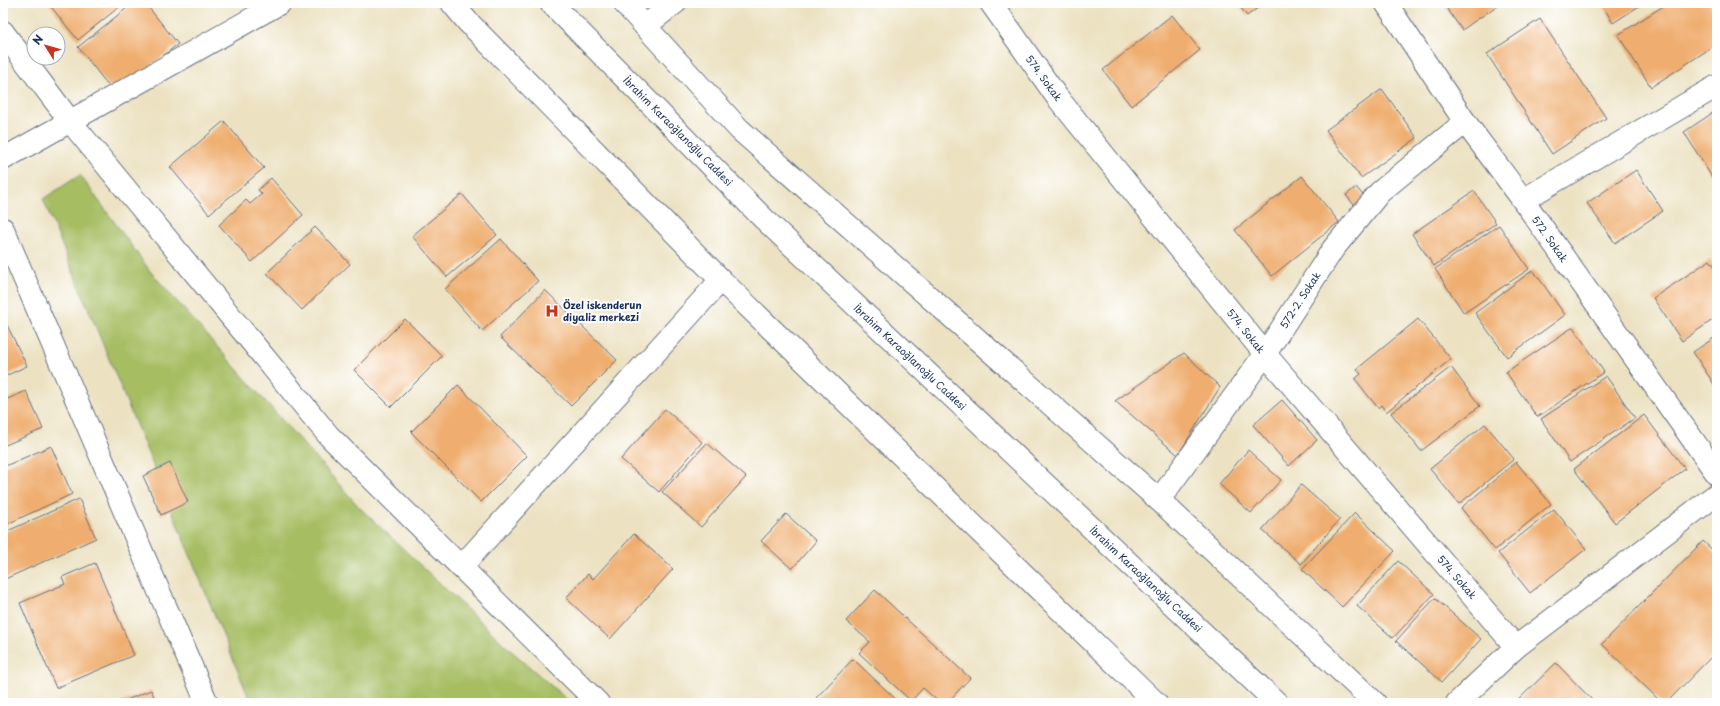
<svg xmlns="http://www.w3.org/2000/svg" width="1720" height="706" font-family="'Playpen Sans',sans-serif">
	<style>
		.green { fill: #a6bd62; stroke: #607660 }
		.building { fill: #efae70 }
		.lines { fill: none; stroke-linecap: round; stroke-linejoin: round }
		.minor-casing { stroke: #646e81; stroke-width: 24 }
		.highway-casing { stroke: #646e81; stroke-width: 24 }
		.minor { stroke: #fff; stroke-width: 22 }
		.highway { stroke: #fff; stroke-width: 22 }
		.labels { text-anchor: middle; stroke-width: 4; stroke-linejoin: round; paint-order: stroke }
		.street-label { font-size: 10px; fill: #1b2f5e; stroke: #fff }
		.poi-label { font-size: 10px; font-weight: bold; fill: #1b2f5e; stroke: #fff; text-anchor: start }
	</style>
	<rect width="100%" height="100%" fill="#fff"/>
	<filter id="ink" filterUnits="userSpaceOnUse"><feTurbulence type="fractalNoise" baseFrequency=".025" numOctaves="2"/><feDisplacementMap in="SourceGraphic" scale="8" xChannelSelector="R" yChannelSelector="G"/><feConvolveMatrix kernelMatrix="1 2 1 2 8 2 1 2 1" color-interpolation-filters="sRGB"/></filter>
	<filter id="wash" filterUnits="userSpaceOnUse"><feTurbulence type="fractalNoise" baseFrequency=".012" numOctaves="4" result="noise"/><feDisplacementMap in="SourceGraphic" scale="16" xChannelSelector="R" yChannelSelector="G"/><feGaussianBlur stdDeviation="0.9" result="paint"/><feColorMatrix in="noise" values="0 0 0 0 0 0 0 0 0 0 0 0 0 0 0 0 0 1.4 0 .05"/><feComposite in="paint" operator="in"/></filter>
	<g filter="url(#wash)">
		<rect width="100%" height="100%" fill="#ece2c2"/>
		<path class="green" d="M80 175 150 271 360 508 507 647 571 703H251L43 199Z"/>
		<g id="blocks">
			<g class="building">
				<path d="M48 3H124L78 40Z"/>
				<path d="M133 3H145L178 44 115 94 78 47Z"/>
				<path d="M1237 3H1264L1247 16Z"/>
				<path d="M1443 3H1501L1462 30Z"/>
				<path d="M1601 3H1644L1613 23Z"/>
				<path d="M1668 3H1709L1717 16V44L1651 87 1618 35Z"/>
				<path d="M1172 15 1200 50 1131 106 1103 70Z"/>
				<path d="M1540 19 1606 118 1552 154 1487 54Z"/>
				<path d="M1382 89 1417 138 1361 178 1326 130Z"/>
				<path d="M1717 110V180L1715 182 1684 132Z"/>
				<path d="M224 121 264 168 209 214 170 167Z"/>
				<path d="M1636 170 1663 211 1615 243 1587 203Z"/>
				<path d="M1302 176 1339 222 1272 276 1235 230Z"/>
				<path d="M271 178 303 215 252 262 219 225 246 200 250 204 262 194 258 190Z"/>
				<path d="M1356 187 1368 201 1358 210 1346 195Z"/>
				<path d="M1474 191 1496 223 1434 266 1412 234Z"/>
				<path d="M462 194 497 235 447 277 412 236Z"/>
				<path d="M1499 225 1529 269 1464 313 1435 269Z"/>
				<path d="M315 227 350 264 302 310 267 273Z"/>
				<path d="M501 239 538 281 482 331 445 289Z"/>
				<path d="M1710 260 1717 270V317L1682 341 1653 298Z"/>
				<path d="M1533 270 1565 315 1507 357 1475 313Z"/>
				<path d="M545 290 617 360 571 406 500 337Z"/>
				<path d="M405 319 442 356 391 407 354 370Z"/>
				<path d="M1418 319 1451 359 1386 412 1381 405 1378 408 1355 379 1361 374 1357 369Z"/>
				<path d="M6 323 27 366 3 377V324Z"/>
				<path d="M1573 327 1604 372 1537 417 1506 372Z"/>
				<path d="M1717 336V389L1693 352Z"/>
				<path d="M1184 353 1220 387 1178 455 1115 401Z"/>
				<path d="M1451 367 1480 406 1421 451 1391 413Z"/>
				<path d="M1606 376 1635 418 1570 462 1541 419Z"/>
				<path d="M458 385 527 456 481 502 411 432Z"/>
				<path d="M26 391 43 429 3 446V401Z"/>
				<path d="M1282 400 1317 440 1289 466 1253 425Z"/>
				<path d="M665 409 702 442 659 492 621 459Z"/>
				<path d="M1644 415 1685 469 1615 523 1574 469Z"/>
				<path d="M1485 424 1514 459 1459 504 1430 469Z"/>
				<path d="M707 443 746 477 701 527 662 492Z"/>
				<path d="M51 446 72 494 3 526V467Z"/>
				<path d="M1248 450 1281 480 1251 513 1219 484Z"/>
				<path d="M1516 462 1551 504 1495 550 1461 508Z"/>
				<path d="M170 463 188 502 161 515 143 476Z"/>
				<path d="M1301 485 1340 519 1301 564 1262 530Z"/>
				<path d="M79 499 96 538 5 579 3 574V533Z"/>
				<path d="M1554 509 1586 549 1530 593 1498 553Z"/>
				<path d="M1355 513 1395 551 1342 607 1302 569Z"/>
				<path d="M786 514 816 541 792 569 761 541Z"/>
				<path d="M634 534 673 569 610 639 566 598 588 574 593 579Z"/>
				<path d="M1703 541 1717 554V651L1666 703H1662L1602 644Z"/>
				<path d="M1398 561 1434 594 1393 638 1357 606Z"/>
				<path d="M95 563 134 655 56 688 20 603 65 584 62 577Z"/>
				<path d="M875 590 970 678 947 703H940L923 688 911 701 859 653 870 642 846 621Z"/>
				<path d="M1435 598 1481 639 1442 682 1396 641Z"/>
				<path d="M853 659 900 703H821L816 698Z"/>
				<path d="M1556 663 1595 703H1515Z"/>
				<path d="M151 690 157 703H119Z"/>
			</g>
		</g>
	</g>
	<g filter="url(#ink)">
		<use href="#blocks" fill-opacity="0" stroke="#646e81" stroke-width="1"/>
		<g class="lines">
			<g class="minor-casing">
				<g id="minor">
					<path d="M991 3 1057 97 1265 354 1516 647"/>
					<path d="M1386 3 1465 122 1523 200 1717 474"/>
					<path d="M645 26 675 3"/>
					<path d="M3 32 70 121 329 436 598 703"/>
					<path d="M3 159 280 3"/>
					<path d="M1523 200 1717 86"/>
					<path d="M3 229 207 703"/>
					<path d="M1159 500 1265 354 1333 249 1380 192 1465 122"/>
					<path d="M461 567 721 280"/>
					<path d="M1457 703 1516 647 1717 494"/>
				</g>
			</g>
			<g class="highway-casing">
				<g id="highway">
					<path d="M452 3 467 21 721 280 1156 703"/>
					<path d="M551 3 763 218 1277 703"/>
					<path d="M624 3 739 129 1159 500 1375 703"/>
				</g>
			</g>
			<use href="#minor" class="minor"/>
			<use href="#highway" class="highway"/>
		</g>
	</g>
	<defs>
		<g id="hospital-bare" transform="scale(1.08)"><path d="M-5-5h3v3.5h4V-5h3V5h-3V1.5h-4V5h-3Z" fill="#c8321e" stroke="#fff" stroke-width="2.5" paint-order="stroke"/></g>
	</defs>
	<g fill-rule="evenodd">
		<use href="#hospital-bare" x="552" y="311"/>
	</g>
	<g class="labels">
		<g class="street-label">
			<text transform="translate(1044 78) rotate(54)" y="4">574. Sokak</text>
			<text transform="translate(678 131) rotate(45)" y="4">İbrahim Karaoğlanoğlu Caddesi</text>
			<text transform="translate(1550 239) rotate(55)" y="4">572. Sokak</text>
			<text transform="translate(1300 300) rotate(-57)" y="4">572-2. Sokak</text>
			<text transform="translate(1246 331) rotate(51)" y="4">574. Sokak</text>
			<text transform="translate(910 357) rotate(43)" y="4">İbrahim Karaoğlanoğlu Caddesi</text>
			<text transform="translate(1457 577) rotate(49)" y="4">574. Sokak</text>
			<text transform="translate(1146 579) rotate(43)" y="4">İbrahim Karaoğlanoğlu Caddesi</text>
		</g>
		<g class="poi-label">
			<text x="563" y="309">Özel iskenderun<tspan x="563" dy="12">diyaliz merkezi</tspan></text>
		</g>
	</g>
	<rect width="1720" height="706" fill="none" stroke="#fff" stroke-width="16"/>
	<g transform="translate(46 46) rotate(307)"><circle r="19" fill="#ffffff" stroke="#a4acbf"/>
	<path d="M0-3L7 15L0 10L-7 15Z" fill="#c8321e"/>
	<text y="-6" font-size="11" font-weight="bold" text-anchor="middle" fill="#1b2f5e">N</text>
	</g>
</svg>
